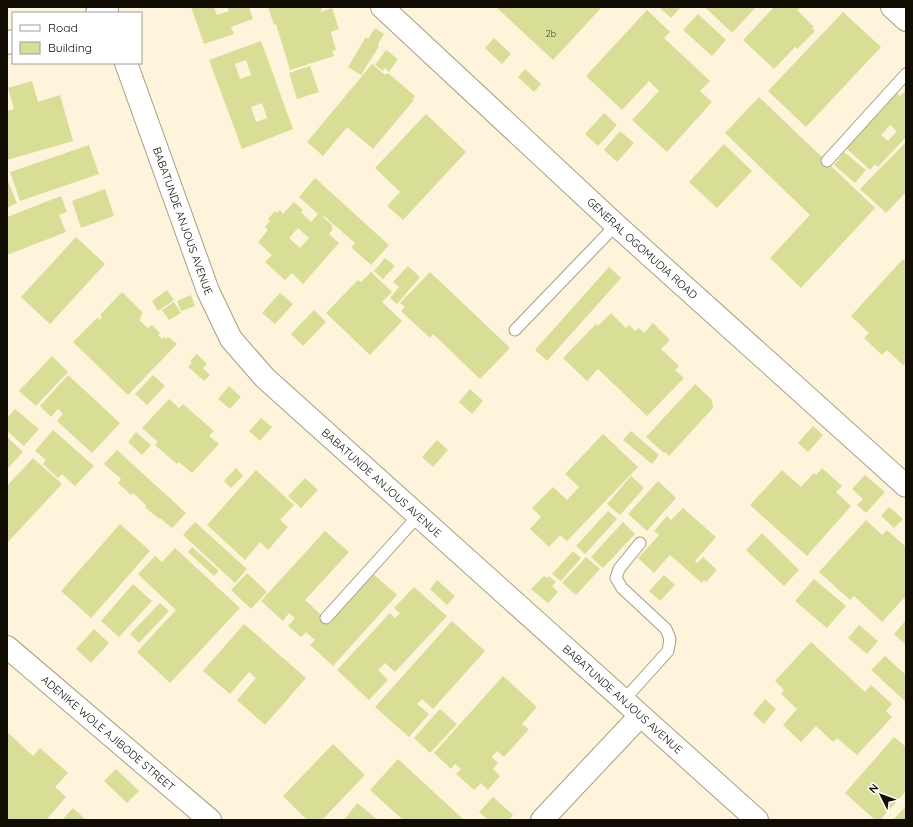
<svg xmlns="http://www.w3.org/2000/svg" width="913" height="827" font-family="Quicksand,sans-serif">
	<style>
		.building { fill: #d9de96; fill-rule: evenodd }
		.lines { fill: none; stroke-linecap: round; stroke-linejoin: round }
		.service-casing { stroke: #aa9e81; stroke-width: 13 }
		.minor-casing { stroke: #aa9e81; stroke-width: 24 }
		.service { stroke: #fff; stroke-width: 11 }
		.minor { stroke: #fff; stroke-width: 22 }
		.labels { text-anchor: middle; stroke-width: 4; stroke-linejoin: round; paint-order: stroke }
		.number-label { font-size: 9px; fill: #434128 }
		.street-label { font-size: 11px; fill: #110d03; stroke: #fff }
	</style>
	<rect width="100%" height="100%" fill="#fef4db"/>
	<g class="building">
		<path d="M191 7H214L217 15 229 11 227 7H249L253 19 231 27 234 34 204 44Z"/>
		<path d="M268 7H321L322 10 320 11V12L332 8 339 29 331 32 336 50 332 51 334 56 290 70 276 24 274 25Z"/>
		<path d="M496 7H602L553 60Z"/>
		<path d="M659 7H681L671 18Z"/>
		<path d="M705 7H756L732 33Z"/>
		<path d="M774 7H799L800 8 797 10 814 27 812 28 815 31 797 49 795 47 774 69 743 40Z"/>
		<path d="M647 10 670 32 664 38 710 81 700 91 712 102 667 152 632 120 659 91 649 81 622 110 586 76Z"/>
		<path d="M843 12 881 47 806 127 768 91Z"/>
		<path d="M698 14 726 40 712 56 683 30Z"/>
		<path d="M375 28 384 34 378 44 379 46 361 75 348 67 366 37 368 39Z"/>
		<path d="M494 38 511 54 502 64 485 48Z"/>
		<path d="M261 41 293 129 242 149 209 60ZM246 60 251 75 240 79 235 64ZM262 103 267 118 256 122 251 107Z"/>
		<path d="M386 50 398 59 389 72 385 68 383 71 375 65Z"/>
		<path d="M372 64 385 75 388 73 415 96 412 100H414L373 149 347 127 323 156 307 142Z"/>
		<path d="M310 66 319 92 297 99 289 73Z"/>
		<path d="M525 69 541 84 534 92 518 77Z"/>
		<path d="M32 81 38 102 60 95 73 141 7 160V111L14 109 8 88Z"/>
		<path d="M906 90V137L878 167 875 164 870 170 846 148 865 127 863 125 875 112 878 115 888 103 887 102 896 92 900 96ZM890 125 897 131 888 141 881 135Z"/>
		<path d="M759 97 875 208 801 288 770 258 810 215 725 133Z"/>
		<path d="M604 113 617 125 598 146 585 134Z"/>
		<path d="M426 114 466 152 403 220 387 206 400 192 375 168Z"/>
		<path d="M620 131 634 143 617 162 604 150Z"/>
		<path d="M906 142V192L886 213 860 189Z"/>
		<path d="M724 144 752 171 717 208 689 182Z"/>
		<path d="M89 145 99 174 20 201 10 172Z"/>
		<path d="M844 152 866 170 855 183 834 165Z"/>
		<path d="M315 178 389 245 371 265 351 247 355 243 324 216 323 217 333 226 331 228 333 229 329 234 339 243 303 284 292 273 285 280 265 262 272 255 258 242 268 230 265 227 270 221 268 219 275 211 277 213 280 210 283 214 294 202 303 210 301 212 311 222 318 214 299 197ZM298 228 309 238 300 248 289 238Z"/>
		<path d="M7 179 17 203 7 208Z"/>
		<path d="M105 189 114 216 81 228 72 201Z"/>
		<path d="M61 196 67 212 59 215 66 232 7 255V217Z"/>
		<path d="M76 237 105 264 50 324 21 297Z"/>
		<path d="M385 258 395 266 383 279 374 271Z"/>
		<path d="M903 259 906 262V363L903 365 887 350 882 355 864 338 869 333 851 316Z"/>
		<path d="M408 266 420 277 397 304 390 298 399 287 393 282Z"/>
		<path d="M609 267 621 278 547 361 535 350Z"/>
		<path d="M371 272 392 292 382 302 402 321 370 355 326 313 358 280 361 282Z"/>
		<path d="M430 272 510 348 480 379 433 334 430 338 401 311 405 307 400 303Z"/>
		<path d="M167 290 174 300 158 311 152 301Z"/>
		<path d="M122 292 143 313 140 317 141 318 139 320 148 328 152 325 160 333 158 335 162 339 164 337 166 339 169 337 177 344 128 395 73 342 97 318 100 320 102 317 100 315Z"/>
		<path d="M280 293 293 304 275 324 262 313Z"/>
		<path d="M191 295 195 306 181 311 177 301Z"/>
		<path d="M174 302 181 313 169 320 162 310Z"/>
		<path d="M314 310 326 322 303 346 291 334Z"/>
		<path d="M611 313 626 328 629 325 635 331 639 328 644 333 653 323 670 340 661 349 679 366 675 370 684 378 647 416 598 369 587 381 563 358 596 324 598 326Z"/>
		<path d="M197 354 207 364 203 368 210 375 204 381 188 367 192 363 190 361Z"/>
		<path d="M52 356 68 372 36 406 19 391Z"/>
		<path d="M68 375 120 423 92 453 57 421 63 414 58 409 51 417 40 406Z"/>
		<path d="M153 375 165 386 147 405 135 394Z"/>
		<path d="M695 384 712 400 713 408 669 456 665 452 664 453 646 437Z"/>
		<path d="M229 386 241 397 230 409 218 399Z"/>
		<path d="M470 389 483 401 472 414 459 402Z"/>
		<path d="M169 399 179 408 183 404 214 431 209 436 219 444 192 473 179 462 177 464 155 445 158 442 142 428Z"/>
		<path d="M15 409 39 429 24 446 7 431V418Z"/>
		<path d="M261 418 272 427 260 441 249 431Z"/>
		<path d="M813 426 823 435 808 452 798 443Z"/>
		<path d="M53 430 94 466 75 486 62 474 58 478 43 464 46 460 35 451Z"/>
		<path d="M631 431 659 455 652 464 623 440Z"/>
		<path d="M136 432 151 445 142 455 128 442Z"/>
		<path d="M603 434 638 467 567 541 560 535 549 547 530 529 541 517 532 508 553 487 567 500 579 487 565 474Z"/>
		<path d="M7 437 23 452 7 469Z"/>
		<path d="M437 440 448 450 433 467 422 457Z"/>
		<path d="M117 450 186 513 172 528 160 518 159 519 145 507 147 506 133 493 131 495 118 483 121 479 104 464Z"/>
		<path d="M33 458 62 484 7 543V486Z"/>
		<path d="M236 468 243 476 231 488 224 481Z"/>
		<path d="M822 468 842 486 836 492 851 506 807 556 750 505 782 470 801 487 814 473 816 475Z"/>
		<path d="M256 470 294 505 280 520 288 527 268 550 260 542 245 560 207 525Z"/>
		<path d="M865 475 885 492 866 513 857 505 863 499 852 489Z"/>
		<path d="M631 476 644 488 620 515 607 504Z"/>
		<path d="M305 478 318 490 301 508 288 496Z"/>
		<path d="M658 481 676 498 647 531 628 514Z"/>
		<path d="M889 507 903 519 894 528 881 516Z"/>
		<path d="M683 508 716 537 695 561 697 563 703 557 717 570 706 582 704 580 702 583 670 555 654 573 638 558 659 535 654 531 667 516 671 520Z"/>
		<path d="M608 511 617 519 585 554 576 546Z"/>
		<path d="M866 520 882 535 887 530 906 547V600L904 598 882 622 854 596 850 600 819 572Z"/>
		<path d="M195 522 247 569 235 583 183 535Z"/>
		<path d="M623 522 635 534 603 568 591 557Z"/>
		<path d="M120 524 150 551 91 618 61 591Z"/>
		<path d="M325 531 349 552 305 600 326 619 370 571 397 595 333 666 310 645 315 640 306 632 301 637 288 626 295 618 289 613 283 621 261 601Z"/>
		<path d="M762 533 799 570 784 586 746 550Z"/>
		<path d="M192 547 219 571 214 576 188 552Z"/>
		<path d="M175 548 240 608 170 683 137 652 176 610 138 574 155 556 162 562Z"/>
		<path d="M573 551 581 558 561 581 552 574Z"/>
		<path d="M586 557 600 569 576 595 562 583Z"/>
		<path d="M247 573 267 592 251 609 231 590Z"/>
		<path d="M664 575 675 585 660 601 649 591Z"/>
		<path d="M544 576 547 578 549 576 556 582 552 586 558 592 548 603 531 589Z"/>
		<path d="M814 579 846 606 827 628 795 601Z"/>
		<path d="M437 580 455 596 447 605 430 589Z"/>
		<path d="M133 584 152 601 119 637 101 621Z"/>
		<path d="M414 587 447 616 395 672 385 663 378 670 388 680 369 700 337 670 390 613 395 618 400 613 394 608Z"/>
		<path d="M160 603 169 611 139 643 130 634Z"/>
		<path d="M906 620V645L894 634Z"/>
		<path d="M452 621 485 651 433 709 422 699 417 704 429 714 409 737 375 707Z"/>
		<path d="M244 624 306 678 265 725 237 700 256 678 249 672 230 694 203 671Z"/>
		<path d="M859 625 878 641 867 654 848 638Z"/>
		<path d="M94 629 109 643 91 663 76 649Z"/>
		<path d="M811 642 865 692 871 685 892 704 886 711 892 717 857 755 837 738 833 742 816 726 801 742 783 725 797 709 781 694 784 690 775 681Z"/>
		<path d="M885 656 906 675V702L871 670Z"/>
		<path d="M503 676 537 707 522 724 529 729 504 757 497 751 492 757 498 763 493 769 500 776 488 790 481 783 474 790 456 774 461 769 455 764 451 769 434 753Z"/>
		<path d="M765 699 776 709 764 724 753 714Z"/>
		<path d="M440 709 457 724 430 753 414 738Z"/>
		<path d="M7 732 33 756 40 748 68 773 55 787 66 797 46 820H7Z"/>
		<path d="M894 737 906 747V791L880 820H875L845 793Z"/>
		<path d="M333 744 365 775 322 820H307L283 796Z"/>
		<path d="M398 759 464 820H403L370 790Z"/>
		<path d="M116 769 139 791 127 803 104 781Z"/>
		<path d="M493 797 513 815 509 820H488L479 812Z"/>
		<path d="M357 803 378 820H344Z"/>
		<path d="M906 806V820H893Z"/>
		<path d="M73 808 86 820H62Z"/>
	</g>
	<g class="lines">
		<g class="service-casing">
			<g id="service">
				<path d="M827 161 906 74"/>
				<path d="M515 330 616 225"/>
				<path d="M326 618 418 516"/>
				<path d="M623 701 668 651 670 639 666 629 622 588 616 578 619 569 640 543"/>
			</g>
		</g>
		<g class="minor-casing">
			<g id="minor">
				<path id="s1" d="M382 7 616 225 906 486"/>
				<path d="M892 7 906 20"/>
				<path d="M97 13 107 10"/>
				<path d="M7 43 13 41"/>
				<path id="s2" d="M126 63 208 291 231 339 265 378 757 820"/>
				<path id="s3" d="M7 647 210 820"/>
				<path d="M542 820 640 716"/>
			</g>
		</g>
		<use href="#service" class="service"/>
		<use href="#minor" class="minor"/>
	</g>
	<g class="labels">
		<g class="number-label">
			<text x="551" y="37">2b</text>
		</g>
		<g class="street-label">
			<text dy="4" stroke="none"><textPath href="#s2" startOffset="168">BABATUNDE ANJOUS AVENUE</textPath></text>
			<text dy="4" stroke="none"><textPath href="#s1" startOffset="355">GENERAL OGOMUDIA ROAD</textPath></text>
			<text dy="4" stroke="none"><textPath href="#s2" startOffset="504">BABATUNDE ANJOUS AVENUE</textPath></text>
			<text dy="4" stroke="none"><textPath href="#s2" startOffset="828">BABATUNDE ANJOUS AVENUE</textPath></text>
			<text dy="4" stroke="none"><textPath href="#s3" startOffset="133">ADENIKE WOLE AJIBODE STREET</textPath></text>
		</g>
	</g>
	<rect width="913" height="827" fill="none" stroke="#110d03" stroke-width="16"/>
	<rect x="12" y="12" width="130" height="52" fill="#ffffff" stroke="#a09e9a"/>
	<rect x="20" y="25" width="20" height="6" fill="#ffffff" stroke="#a09e9a"/>
	<text x="48" y="32" font-size="12" fill="#110d03">Road</text>
	<rect x="20" y="42" width="20" height="12" fill="#d9de96" stroke="#a09e9a"/>
	<text x="48" y="52" font-size="12" fill="#110d03">Building</text>
	<g transform="translate(881 795) rotate(312)" stroke="#ffffff" stroke-width="3" paint-order="stroke">
	<path d="M0-3L7 15L0 10L-7 15Z" fill="#110d03"/>
	<text y="-6" font-size="11" font-weight="bold" text-anchor="middle" fill="#110d03">N</text>
	</g>
</svg>
